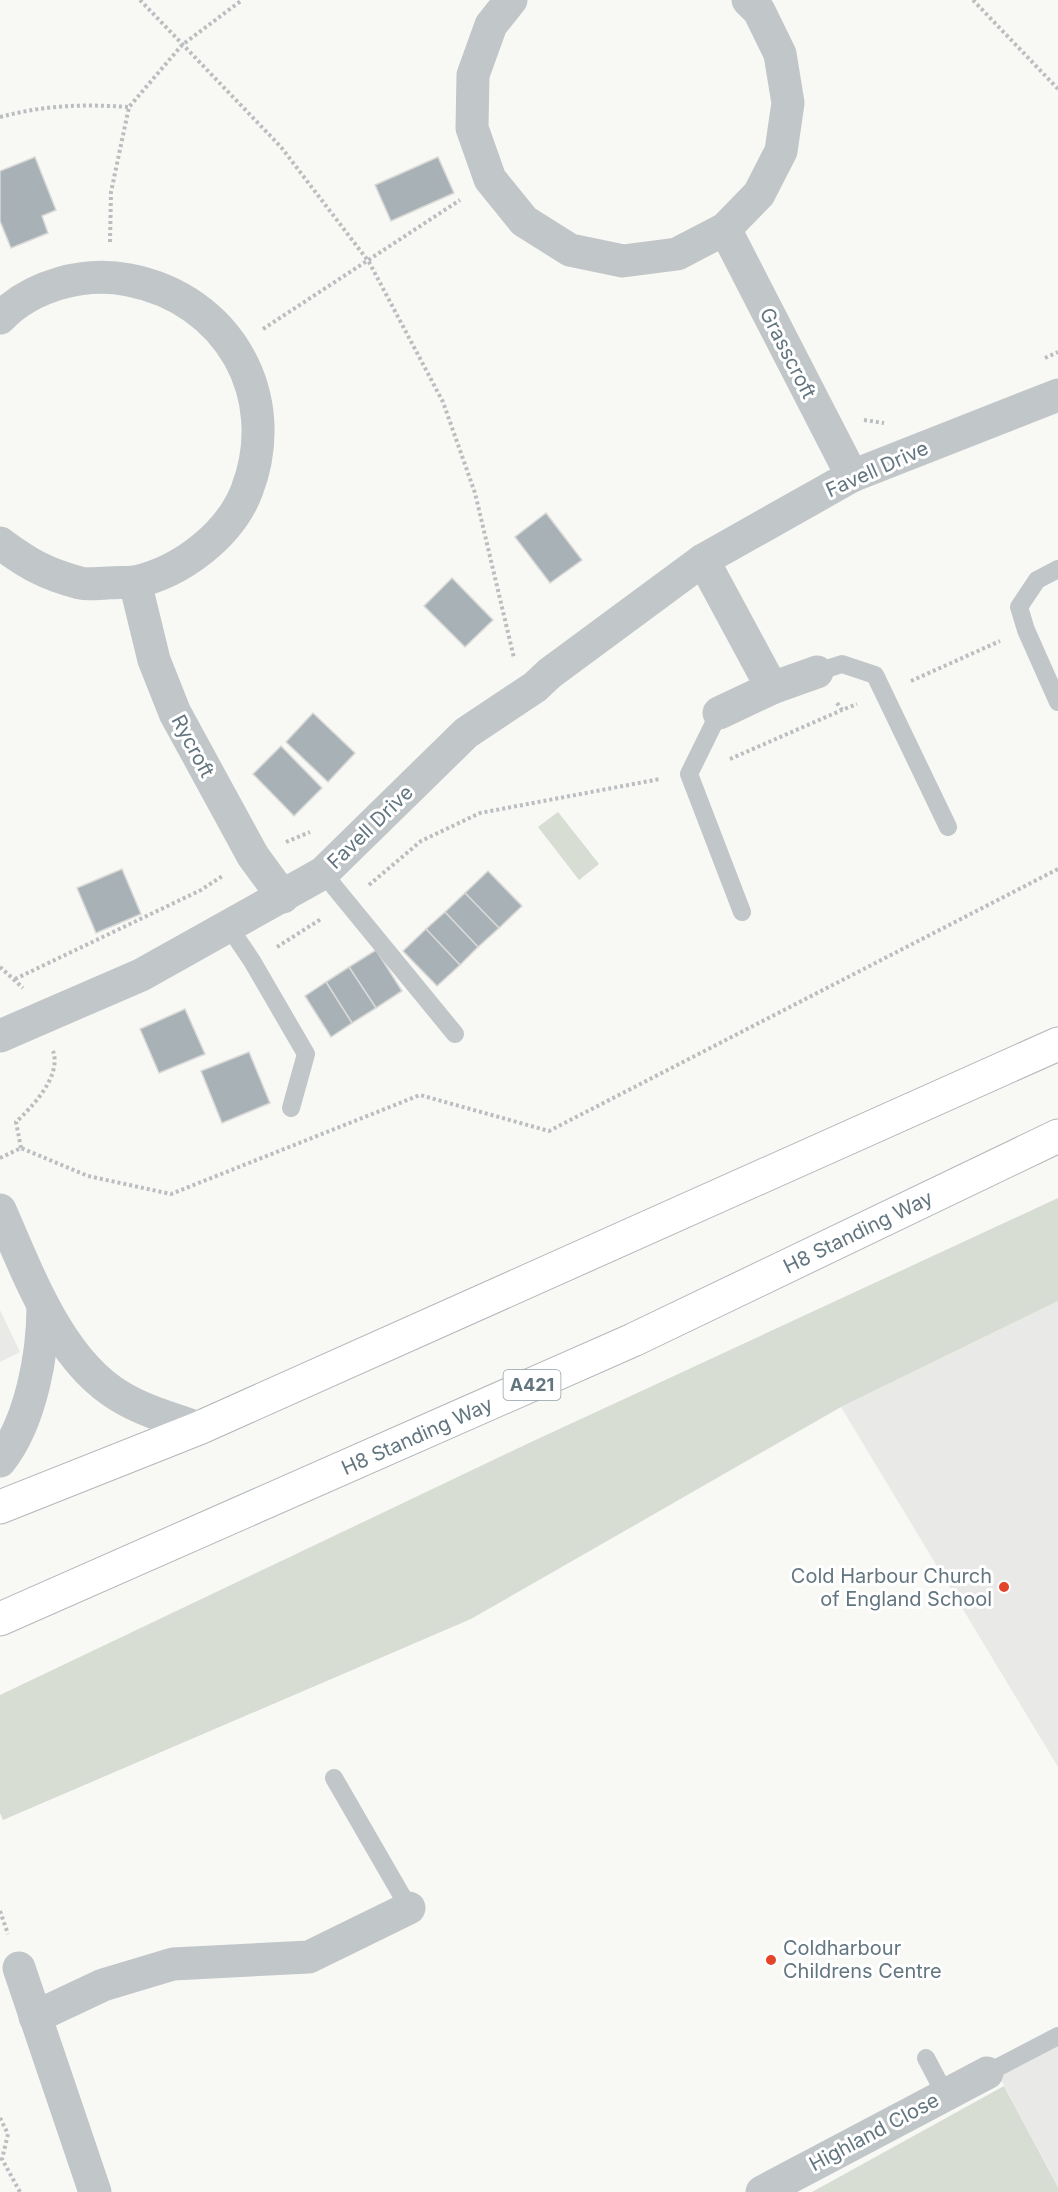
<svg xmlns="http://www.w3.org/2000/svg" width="1058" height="2192" font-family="Inter,sans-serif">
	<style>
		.built { fill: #e9e9e8 }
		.green { fill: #d8ddd4 }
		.building { fill: #a8b2b6; stroke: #d9d9d7; stroke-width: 1.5 }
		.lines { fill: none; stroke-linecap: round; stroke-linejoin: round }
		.trunk-casing { stroke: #b2b7ba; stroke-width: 35 }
		.path { stroke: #bbbec0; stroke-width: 4; stroke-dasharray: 3 3; stroke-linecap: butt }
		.service { stroke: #c1c6c9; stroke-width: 18 }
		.minor { stroke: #c1c6c9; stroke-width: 33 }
		.trunk { stroke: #fff; stroke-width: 33 }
		.poi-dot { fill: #e3452a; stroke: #fff; stroke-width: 2 }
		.labels { text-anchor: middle; stroke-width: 6; stroke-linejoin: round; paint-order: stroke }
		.shield { fill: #fff; stroke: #929fa6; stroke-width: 1.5 }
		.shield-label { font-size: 18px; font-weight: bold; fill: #637680 }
		.street-label { font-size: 20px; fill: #637680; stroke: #fff }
		.poi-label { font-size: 20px; fill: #637680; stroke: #fff; text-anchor: end }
	</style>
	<rect width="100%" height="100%" fill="#f8f8f5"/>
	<g class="built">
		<path d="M1058 1301V1767L841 1407Z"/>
		<path d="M0 1310 20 1352 0 1362Z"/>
		<path d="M1058 2044V2186L999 2076Z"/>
	</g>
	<g class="green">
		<path d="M558 812 599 864 579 880 538 827Z"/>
		<path d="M1058 1198V1301L841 1407 471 1619 3 1820 0 1813V1695L529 1443Z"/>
		<path d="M1004 2086 1058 2187V2192H812Z"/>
	</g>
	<g class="building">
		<path d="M35 157 56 210 42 216 48 233 11 248 0 221V171Z"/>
		<path d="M438 157 454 193 391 221 375 185Z"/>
		<path d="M546 513 582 560 550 583 515 537Z"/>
		<path d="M452 578 493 620 465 647 424 606Z"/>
		<path d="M313 713 355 753 328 782 286 742Z"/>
		<path d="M281 746 322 788 294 816 253 774Z"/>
		<path d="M122 869 141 914 96 933 77 888Z"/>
		<path d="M488 871 522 906 499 928 465 893Z"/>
		<path d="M465 893 499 928 478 947 445 912Z"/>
		<path d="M445 912 478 947 460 965 426 929Z"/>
		<path d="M426 929 460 965 437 986 403 951Z"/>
		<path d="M376 950 402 991 376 1008 349 967Z"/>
		<path d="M349 967 376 1008 352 1023 326 982Z"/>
		<path d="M326 982 352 1023 331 1037 305 996Z"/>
		<path d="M185 1009 205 1054 159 1073 140 1029Z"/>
		<path d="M249 1052 270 1103 222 1123 201 1071Z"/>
	</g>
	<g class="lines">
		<g class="trunk-casing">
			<g id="trunk">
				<path d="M0 1507 199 1428 1058 1044"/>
				<path d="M0 1619 633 1340 1058 1136"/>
			</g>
		</g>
		<g class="path">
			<path d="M140 0 281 147 369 262 443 402 475 493 514 658"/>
			<path d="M973 0 1058 89"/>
			<path d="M0 117C46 105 82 104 129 107"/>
			<path d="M110 242 111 192 129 107 182 45 242 0"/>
			<path d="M263 329 460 200"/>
			<path d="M1045 358 1058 352"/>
			<path d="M864 420 884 423"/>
			<path d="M911 681 1000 641"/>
			<path d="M837 703 842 710 857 704"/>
			<path d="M730 759 842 710"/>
			<path d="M286 842 310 832"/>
			<path d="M369 885 421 841 480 813 660 779"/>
			<path d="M277 947 321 919"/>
			<path d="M0 967 23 988"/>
			<path d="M15 979 201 890 224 875"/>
			<path d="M21 1148 16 1122C32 1107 62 1076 53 1051"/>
			<path d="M0 1158 21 1148 88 1176 171 1194 420 1095 549 1131 1058 869"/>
			<path d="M0 1911 8 1934"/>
			<path d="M0 2118 8 2134 2 2159 20 2192"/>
		</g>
		<g class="service">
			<path d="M1058 569 1037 580 1019 607 1026 630 1058 702"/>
			<path d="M817 672 842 664 875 675 948 827"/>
			<path d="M719 713 689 774 742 912"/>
			<path d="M323 873 455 1034"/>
			<path d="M229 927 252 961 306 1054 291 1108"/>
			<path d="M334 1778 409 1908"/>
			<path d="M926 2058 945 2094"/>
			<path d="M987 2073 1058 2036"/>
		</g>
		<g class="minor">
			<path d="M511 0 491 25 473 75 472 128 490 179 524 221 570 250 623 261 677 254 725 229 759 194 781 151 788 103 780 54 759 11 748 0"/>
			<path d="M725 229 852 476"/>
			<path d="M0 318C32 285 85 271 129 280 228 299 283 395 247 490 230 535 181 572 135 582 126 583 116 582 108 583 99 583 89 585 80 583 46 574 28 564 0 543"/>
			<path d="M703 560 772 688"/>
			<path d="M135 582 154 660 175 713 253 856 283 897"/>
			<path d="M719 713 772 688 817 672"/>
			<path d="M0 1036 141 975 323 873 466 733 535 687 550 673 703 560 852 476 1058 395"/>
			<path d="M0 1210C28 1273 59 1361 121 1397 144 1411 173 1419 199 1428"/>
			<path d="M0 1461C31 1422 43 1354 43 1306"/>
			<path d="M19 1968 95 2192"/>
			<path d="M35 2017 103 1985 173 1964 309 1957 409 1908"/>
			<path d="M762 2192 987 2073"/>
		</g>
		<use href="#trunk" class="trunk"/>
	</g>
	<g class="poi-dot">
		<circle cx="1004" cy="1587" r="6"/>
		<circle cx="771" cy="1960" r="6"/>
	</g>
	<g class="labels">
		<rect class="shield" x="503.5" y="1370" width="57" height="30" rx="4.5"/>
		<g class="shield-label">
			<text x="532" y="1391">A421</text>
		</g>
		<g class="street-label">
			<text transform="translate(788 353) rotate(63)" y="7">Grasscroft</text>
			<text transform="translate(877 469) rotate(-24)" y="7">Favell Drive</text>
			<text transform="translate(193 746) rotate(62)" y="7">Rycroft</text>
			<text transform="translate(370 827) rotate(-44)" y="7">Favell Drive</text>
			<text transform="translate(858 1232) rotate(-26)" y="7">H8 Standing Way</text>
			<text transform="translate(417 1436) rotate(-24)" y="7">H8 Standing Way</text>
			<text transform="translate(874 2132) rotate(-28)" y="7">Highland Close</text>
		</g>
		<g class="poi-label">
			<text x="992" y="1583">Cold Harbour Church<tspan x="992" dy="23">of England School</tspan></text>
			<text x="783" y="1955" text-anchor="start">Coldharbour<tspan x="783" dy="23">Childrens Centre</tspan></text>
		</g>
	</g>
</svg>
